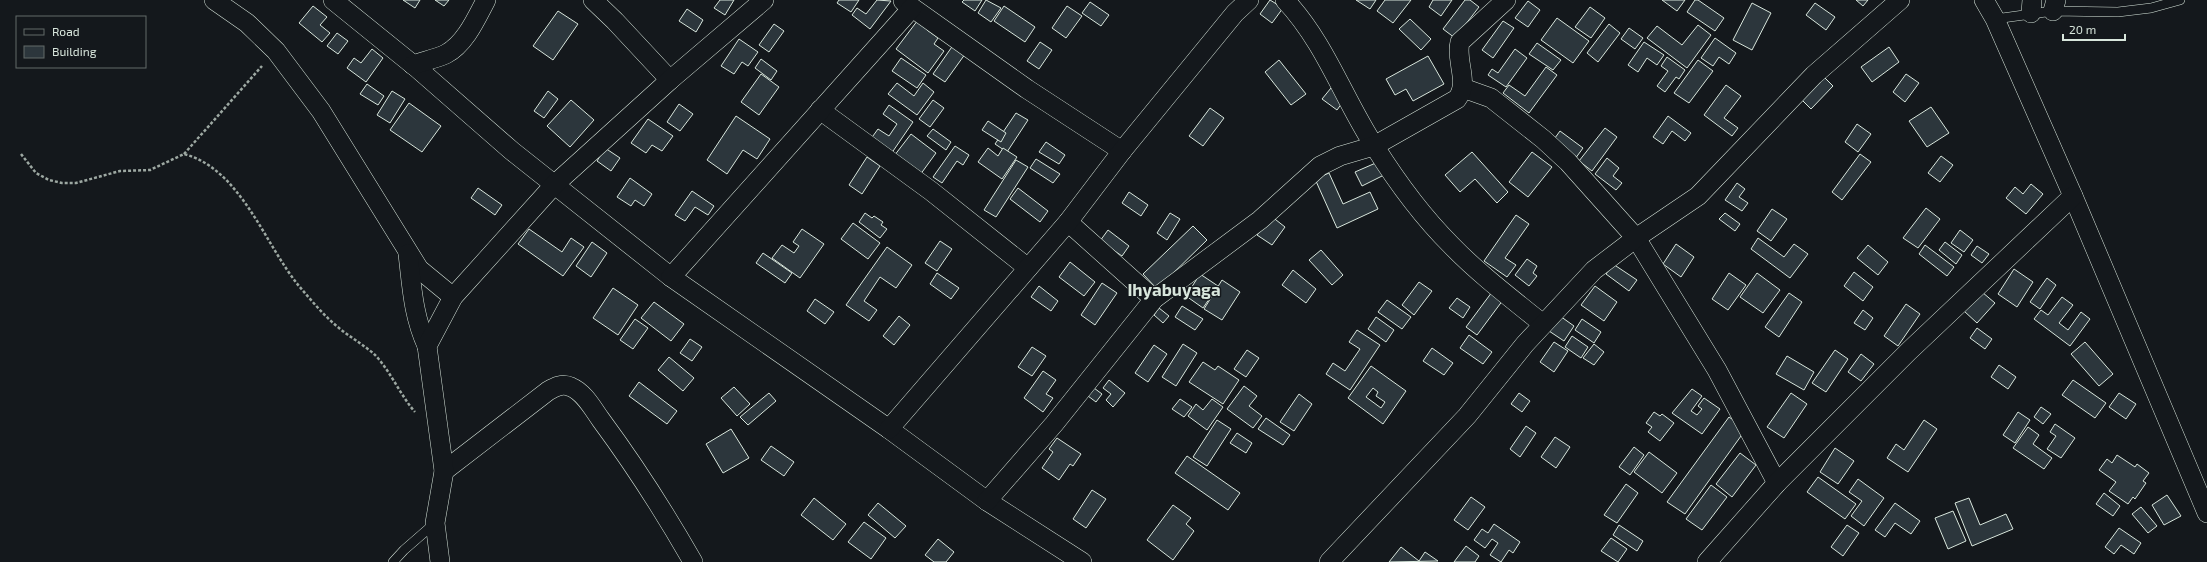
<svg xmlns="http://www.w3.org/2000/svg" width="2207" height="562" font-family="'Exo 2',sans-serif">
	<style>
		.building { fill: #2c363c; stroke: #d8e6dc; fill-rule: evenodd }
		.lines { fill: none; stroke-linecap: round; stroke-linejoin: round }
		.service-casing { stroke: #d8e6dc; stroke-width: 10 }
		.minor-casing { stroke: #d8e6dc; stroke-width: 20 }
		.path { stroke: #9da8a2; stroke-width: 2.5; stroke-dasharray: 3 2; stroke-linecap: butt }
		.service { stroke: #14181c; stroke-width: 9 }
		.minor { stroke: #14181c; stroke-width: 19 }
		.labels { text-anchor: middle; stroke-width: 3; stroke-linejoin: round; paint-order: stroke }
		.quarter-label { font-size: 17px; font-weight: bold; fill: #d8e6dc; stroke: #14181c }
	</style>
	<rect width="100%" height="100%" fill="#14181c"/>
	<g class="building">
		<path d="M403 0H420L415 8Z"/>
		<path d="M435 0H449L444 6Z"/>
		<path d="M720 0H734L725 15 714 8Z"/>
		<path d="M839 0H859L851 12 837 3Z"/>
		<path d="M877 0 891 1 870 29 852 15 857 8 866 14Z"/>
		<path d="M964 0H982L975 11 962 2Z"/>
		<path d="M986 0 1001 8 991 22 978 13Z"/>
		<path d="M1270 0 1283 8 1272 23 1260 14Z"/>
		<path d="M1356 0H1376L1370 9Z"/>
		<path d="M1385 0H1411L1393 23 1377 11Z"/>
		<path d="M1433 0H1452L1441 16 1429 7Z"/>
		<path d="M1465 0H1470L1479 7 1455 38 1443 29Z"/>
		<path d="M1662 0H1685L1677 11Z"/>
		<path d="M1695 0H1698L1724 18 1715 31 1687 12Z"/>
		<path d="M1856 0H1868L1863 6Z"/>
		<path d="M1528 1 1540 10 1528 27 1515 18Z"/>
		<path d="M1090 2 1109 15 1101 26 1082 13Z"/>
		<path d="M1752 3 1771 13 1752 50 1733 40Z"/>
		<path d="M1815 3 1835 17 1826 30 1806 15Z"/>
		<path d="M313 6 327 17 320 25 330 33 322 42 299 23Z"/>
		<path d="M1004 6 1035 27 1025 42 994 21Z"/>
		<path d="M1067 6 1082 16 1066 38 1052 28Z"/>
		<path d="M1590 7 1605 18 1591 38 1575 27Z"/>
		<path d="M687 9 703 20 696 32 679 21Z"/>
		<path d="M558 11 578 24 553 60 533 46Z"/>
		<path d="M921 16 931 24 927 30 938 38 934 44 944 51 928 73 896 49Z"/>
		<path d="M1557 18 1589 41 1573 63 1541 40Z"/>
		<path d="M1410 19 1431 39 1421 50 1399 29Z"/>
		<path d="M1503 21 1514 28 1493 58 1482 50Z"/>
		<path d="M774 24 784 31 769 52 759 45Z"/>
		<path d="M1609 24 1620 33 1598 62 1587 53Z"/>
		<path d="M1698 25 1711 35 1687 68 1647 38 1657 26 1682 45Z"/>
		<path d="M1629 28 1643 38 1635 49 1621 39Z"/>
		<path d="M337 33 348 41 338 54 327 46Z"/>
		<path d="M1715 38 1736 53 1729 64 1719 57 1713 66 1701 58Z"/>
		<path d="M739 39 758 52 748 66 742 62 734 74 721 66Z"/>
		<path d="M956 41 968 50 945 82 933 74Z"/>
		<path d="M1040 42 1052 50 1039 69 1027 61Z"/>
		<path d="M1644 42 1664 55 1657 65 1647 58 1638 72 1628 65Z"/>
		<path d="M1537 43 1561 60 1553 70 1529 54Z"/>
		<path d="M1889 47 1899 62 1872 82 1861 67Z"/>
		<path d="M372 49 383 58 366 82 347 68 354 58 361 63Z"/>
		<path d="M1515 49 1527 58 1506 87 1488 75 1492 69 1498 73Z"/>
		<path d="M1428 56 1444 84 1413 101 1406 89 1395 95 1386 79Z"/>
		<path d="M1667 57 1685 70 1679 79 1676 77 1665 92 1657 86 1668 71 1661 66Z"/>
		<path d="M901 58 926 75 917 88 892 71Z"/>
		<path d="M761 59 777 71 771 80 755 68Z"/>
		<path d="M1279 60 1306 94 1291 105 1265 72Z"/>
		<path d="M1698 60 1713 71 1689 103 1674 93Z"/>
		<path d="M1546 67 1557 75 1529 113 1503 93 1509 85 1525 96Z"/>
		<path d="M761 74 779 87 759 115 741 102Z"/>
		<path d="M1906 74 1919 83 1905 102 1893 92Z"/>
		<path d="M1822 75 1833 86 1811 109 1800 98Z"/>
		<path d="M897 83 914 96 923 83 934 92 917 115 888 94Z"/>
		<path d="M367 84 384 96 378 105 360 94Z"/>
		<path d="M1726 85 1741 96 1724 118 1738 128 1732 136 1704 115Z"/>
		<path d="M1331 88 1345 99 1337 110 1322 99Z"/>
		<path d="M392 91 405 99 390 123 377 115Z"/>
		<path d="M548 91 558 99 544 118 534 111Z"/>
		<path d="M571 100 594 120 570 147 547 126Z"/>
		<path d="M933 100 944 108 930 127 919 119Z"/>
		<path d="M409 103 441 126 422 152 390 130Z"/>
		<path d="M679 104 693 114 680 131 667 122Z"/>
		<path d="M889 105 913 122 891 154 870 140 878 129 889 136 897 124 883 114Z"/>
		<path d="M1931 107 1949 133 1927 147 1909 121Z"/>
		<path d="M1210 108 1224 118 1203 146 1189 136Z"/>
		<path d="M1016 113 1028 120 1007 152 995 144Z"/>
		<path d="M736 116 770 139 757 159 743 150 727 174 707 160Z"/>
		<path d="M1668 116 1691 133 1685 141 1672 131 1663 144 1653 137Z"/>
		<path d="M648 119 673 136 662 151 652 145 646 153 631 143Z"/>
		<path d="M988 121 1006 133 1001 142 982 130Z"/>
		<path d="M1857 124 1871 134 1858 152 1845 142Z"/>
		<path d="M1605 128 1617 137 1592 171 1579 161Z"/>
		<path d="M933 129 951 142 946 150 927 136Z"/>
		<path d="M1560 131 1583 148 1575 159 1552 142Z"/>
		<path d="M911 134 936 153 920 175 894 156Z"/>
		<path d="M1046 142 1065 155 1059 164 1039 152Z"/>
		<path d="M955 146 969 155 963 165 957 161 942 183 933 177Z"/>
		<path d="M605 148 620 158 611 171 597 161Z"/>
		<path d="M988 148 998 156 1003 148 1017 157 1002 179 978 162Z"/>
		<path d="M1472 152 1508 192 1497 203 1475 179 1460 192 1445 175Z"/>
		<path d="M1532 152 1552 167 1528 197 1509 182Z"/>
		<path d="M1860 154 1871 162 1842 200 1832 192Z"/>
		<path d="M1941 156 1953 165 1940 182 1928 173Z"/>
		<path d="M867 157 880 166 862 194 849 185Z"/>
		<path d="M1607 158 1619 168 1613 176 1622 183 1616 190 1595 174Z"/>
		<path d="M1036 159 1060 174 1053 183 1030 168Z"/>
		<path d="M1016 160 1028 167 996 217 984 210Z"/>
		<path d="M1378 162 1384 175 1362 186 1355 172Z"/>
		<path d="M1329 173 1343 204 1370 192 1378 209 1337 228 1315 179Z"/>
		<path d="M630 178 652 194 644 206 635 200 631 206 617 197Z"/>
		<path d="M1737 183 1745 189 1739 197 1748 203 1742 211 1725 200Z"/>
		<path d="M2031 184 2043 194 2026 214 2006 198 2015 187 2023 194Z"/>
		<path d="M478 188 502 205 495 215 471 198Z"/>
		<path d="M1018 188 1048 211 1040 222 1010 199Z"/>
		<path d="M692 191 714 206 708 215 695 207 685 221 675 215Z"/>
		<path d="M1129 192 1148 205 1141 216 1122 203Z"/>
		<path d="M1926 208 1940 219 1918 248 1903 238Z"/>
		<path d="M1772 209 1787 219 1771 241 1757 231Z"/>
		<path d="M865 213 872 218 874 216 883 222 881 225 887 229 880 238 859 222Z"/>
		<path d="M1170 213 1180 219 1167 240 1157 233Z"/>
		<path d="M1725 213 1740 224 1735 231 1719 219Z"/>
		<path d="M1516 215 1529 224 1505 258 1516 265 1507 277 1484 261Z"/>
		<path d="M1271 216 1285 227 1272 245 1257 235Z"/>
		<path d="M853 223 880 243 868 259 841 239Z"/>
		<path d="M1193 226 1207 240 1157 289 1143 274Z"/>
		<path d="M529 229 562 252 571 238 584 247 563 276 518 244Z"/>
		<path d="M802 229 824 244 800 278 772 258 782 245 794 253 799 246 793 242Z"/>
		<path d="M1108 230 1129 246 1122 256 1100 241Z"/>
		<path d="M1960 230 1973 240 1964 252 1951 243Z"/>
		<path d="M1758 238 1784 257 1794 244 1808 254 1790 278 1751 249Z"/>
		<path d="M940 241 952 249 937 271 925 263Z"/>
		<path d="M592 242 607 253 591 277 576 266Z"/>
		<path d="M1945 242 1962 255 1956 264 1939 250Z"/>
		<path d="M1676 244 1694 257 1681 277 1663 264Z"/>
		<path d="M1868 245 1888 262 1878 275 1857 258Z"/>
		<path d="M1925 245 1954 267 1947 276 1919 254Z"/>
		<path d="M1977 246 1989 254 1982 263 1971 255Z"/>
		<path d="M887 247 912 265 896 288 880 277 864 301 877 310 869 321 846 305Z"/>
		<path d="M1321 250 1343 275 1332 285 1309 260Z"/>
		<path d="M763 253 792 273 785 283 756 263Z"/>
		<path d="M1527 259 1537 266 1533 273 1537 276 1529 286 1515 275Z"/>
		<path d="M1070 262 1095 282 1084 296 1059 277Z"/>
		<path d="M1613 264 1637 280 1629 291 1606 274Z"/>
		<path d="M2014 269 2033 282 2017 307 1998 294Z"/>
		<path d="M1293 270 1316 289 1306 303 1282 285Z"/>
		<path d="M1854 272 1873 287 1863 301 1844 286Z"/>
		<path d="M937 273 959 288 951 299 930 284Z"/>
		<path d="M1729 273 1746 285 1728 310 1712 299Z"/>
		<path d="M1757 273 1780 290 1763 313 1740 297Z"/>
		<path d="M1200 274 1218 286 1203 308 1186 296Z"/>
		<path d="M2047 278 2056 285 2040 309 2030 302Z"/>
		<path d="M1222 280 1240 292 1222 320 1204 309Z"/>
		<path d="M1419 282 1432 291 1414 315 1402 305Z"/>
		<path d="M1102 283 1117 293 1095 325 1081 315Z"/>
		<path d="M1039 286 1058 301 1051 311 1031 297Z"/>
		<path d="M1595 286 1617 302 1604 321 1581 305Z"/>
		<path d="M613 288 638 305 618 335 593 318Z"/>
		<path d="M1492 292 1503 300 1477 335 1466 327Z"/>
		<path d="M1982 292 1995 303 1977 323 1964 311Z"/>
		<path d="M1789 293 1802 302 1779 337 1765 327Z"/>
		<path d="M2062 297 2073 305 2059 323 2068 330 2081 312 2090 319 2070 346 2034 319 2041 310 2048 315Z"/>
		<path d="M1457 298 1470 307 1463 318 1449 308Z"/>
		<path d="M815 299 834 312 825 324 807 311Z"/>
		<path d="M1387 300 1411 317 1402 329 1378 312Z"/>
		<path d="M654 302 684 324 671 341 641 318Z"/>
		<path d="M1906 304 1920 314 1898 346 1884 336Z"/>
		<path d="M1182 306 1203 319 1195 330 1175 317Z"/>
		<path d="M1159 308 1169 316 1163 323 1154 315Z"/>
		<path d="M1863 310 1873 318 1865 330 1854 323Z"/>
		<path d="M899 316 910 325 894 345 883 336Z"/>
		<path d="M1560 316 1574 326 1564 341 1549 331Z"/>
		<path d="M1376 317 1394 330 1386 342 1368 329Z"/>
		<path d="M635 319 648 328 633 349 620 340Z"/>
		<path d="M1582 319 1601 332 1594 343 1575 330Z"/>
		<path d="M1977 328 1992 339 1985 349 1970 338Z"/>
		<path d="M1357 330 1380 345 1350 390 1326 374 1333 363 1345 371 1360 349 1349 342Z"/>
		<path d="M1469 335 1492 352 1483 364 1460 348Z"/>
		<path d="M1572 336 1588 347 1581 358 1565 347Z"/>
		<path d="M690 339 702 347 692 361 680 353Z"/>
		<path d="M1554 342 1568 351 1554 372 1540 362Z"/>
		<path d="M2085 342 2113 374 2099 386 2071 354Z"/>
		<path d="M1183 344 1197 353 1176 386 1162 377Z"/>
		<path d="M1594 344 1604 352 1594 365 1583 358Z"/>
		<path d="M1154 345 1167 354 1148 382 1135 373Z"/>
		<path d="M1032 347 1046 356 1032 376 1018 367Z"/>
		<path d="M1432 348 1453 363 1444 375 1423 361Z"/>
		<path d="M1247 350 1259 358 1246 377 1234 369Z"/>
		<path d="M1835 350 1848 359 1826 392 1812 383Z"/>
		<path d="M1861 354 1874 364 1861 381 1848 372Z"/>
		<path d="M1787 356 1814 372 1804 390 1776 374Z"/>
		<path d="M669 357 694 378 683 391 658 370Z"/>
		<path d="M1203 362 1215 370 1218 366 1239 380 1223 404 1189 382Z"/>
		<path d="M1999 365 2016 377 2008 389 1991 377Z"/>
		<path d="M1371 366 1406 391 1383 424 1348 398ZM1373 388 1378 392 1376 396 1385 402 1381 408 1366 397Z"/>
		<path d="M1043 371 1056 380 1046 394 1053 398 1043 412 1024 398Z"/>
		<path d="M1109 380 1125 393 1113 407 1106 400 1111 394 1103 388Z"/>
		<path d="M2073 380 2106 403 2095 418 2062 395Z"/>
		<path d="M639 382 677 411 667 424 629 396Z"/>
		<path d="M1244 386 1257 396 1249 406 1262 416 1253 428 1227 409Z"/>
		<path d="M734 387 750 404 737 416 721 398Z"/>
		<path d="M1094 388 1102 394 1096 402 1088 396Z"/>
		<path d="M1692 389 1702 396 1691 411 1697 415 1702 409 1698 406 1704 398 1720 409 1702 434 1672 413Z"/>
		<path d="M769 393 776 401 748 425 740 417Z"/>
		<path d="M1519 393 1530 401 1522 412 1511 404Z"/>
		<path d="M1791 393 1807 404 1784 438 1767 427Z"/>
		<path d="M2119 393 2136 404 2126 419 2109 407Z"/>
		<path d="M1299 394 1312 404 1294 431 1280 422Z"/>
		<path d="M1180 399 1192 407 1184 417 1172 409Z"/>
		<path d="M1212 399 1223 407 1207 430 1188 416 1196 404 1203 410Z"/>
		<path d="M2041 407 2051 414 2043 424 2034 417Z"/>
		<path d="M1654 412 1660 416 1662 414 1674 423 1660 441 1648 432 1652 427 1646 423Z"/>
		<path d="M2018 412 2030 420 2015 443 2003 435Z"/>
		<path d="M1729 417 1746 429 1685 514 1667 502Z"/>
		<path d="M1266 418 1290 435 1283 445 1258 429Z"/>
		<path d="M1217 420 1231 429 1207 466 1193 457Z"/>
		<path d="M1924 420 1937 429 1908 472 1887 458 1896 444 1904 450Z"/>
		<path d="M2055 424 2075 438 2061 458 2047 449 2056 436 2050 432Z"/>
		<path d="M1526 426 1536 433 1520 457 1510 449Z"/>
		<path d="M2028 427 2039 435 2033 444 2052 458 2044 469 2013 448Z"/>
		<path d="M731 429 749 458 723 473 706 444Z"/>
		<path d="M1237 433 1252 443 1246 453 1230 443Z"/>
		<path d="M1555 437 1570 447 1556 468 1541 457Z"/>
		<path d="M1057 438 1081 454 1073 466 1070 464 1059 480 1042 468 1053 452 1049 449Z"/>
		<path d="M771 446 794 462 784 476 761 460Z"/>
		<path d="M1634 447 1644 455 1630 475 1619 467Z"/>
		<path d="M1835 448 1854 461 1838 484 1820 472Z"/>
		<path d="M1649 452 1677 473 1662 493 1634 472Z"/>
		<path d="M1740 453 1756 465 1732 497 1716 484Z"/>
		<path d="M2117 455 2135 467 2137 464 2149 473 2143 481 2146 483 2135 499 2133 497 2128 504 2109 491 2116 482 2099 470 2107 459 2112 463Z"/>
		<path d="M1187 456 1240 493 1228 510 1175 473Z"/>
		<path d="M1818 477 1856 504 1845 519 1807 492Z"/>
		<path d="M1858 479 1884 498 1864 526 1851 516 1862 501 1849 492Z"/>
		<path d="M1626 484 1638 493 1617 523 1604 515Z"/>
		<path d="M1711 485 1727 497 1702 530 1686 519Z"/>
		<path d="M1092 490 1106 499 1086 528 1073 519Z"/>
		<path d="M2104 493 2120 506 2113 516 2096 504Z"/>
		<path d="M2167 495 2181 516 2164 525 2152 505Z"/>
		<path d="M1471 497 1485 507 1468 530 1454 520Z"/>
		<path d="M814 498 846 524 833 540 801 515Z"/>
		<path d="M1969 498 1980 525 2006 514 2013 529 1972 546 1955 503Z"/>
		<path d="M878 503 906 526 895 538 868 515Z"/>
		<path d="M1895 503 1920 521 1911 534 1895 523 1885 537 1875 530Z"/>
		<path d="M1173 505 1191 518 1186 524 1194 531 1173 560 1147 540Z"/>
		<path d="M2141 507 2157 526 2148 533 2132 514Z"/>
		<path d="M1953 511 1966 541 1948 549 1935 518Z"/>
		<path d="M864 522 886 538 871 559 848 542Z"/>
		<path d="M1494 524 1520 542 1513 553 1509 550 1501 562 1490 555 1498 543 1492 539 1485 548 1474 540 1482 529 1488 533Z"/>
		<path d="M1619 525 1643 541 1637 551 1613 535Z"/>
		<path d="M1847 525 1859 533 1843 556 1831 547Z"/>
		<path d="M2119 528 2141 543 2134 554 2121 545 2114 554 2105 547Z"/>
		<path d="M1611 538 1627 549 1618 562 1601 551Z"/>
		<path d="M938 539 954 552 946 562H934L925 555Z"/>
		<path d="M1466 546 1479 556 1475 562H1454Z"/>
		<path d="M1401 547 1419 561 1425 552 1438 561 1389 562Z"/>
	</g>
	<g class="lines">
		<g class="service-casing">
			<g id="service">
				<path d="M1995 19 2053 11 2118 12 2151 8 2180 0"/>
				<path d="M393 562 404 550 435 523"/>
			</g>
		</g>
		<g class="minor-casing">
			<g id="minor">
				<path d="M214 0 247 23 276 51 321 111 419 269 453 297"/>
				<path d="M333 0 417 68 512 151 671 277 889 429 987 501 1082 562"/>
				<path d="M593 0 615 21 670 80"/>
				<path d="M1285 0C1326 44 1343 98 1375 147 1397 182 1422 216 1451 245 1479 274 1512 299 1543 324"/>
				<path d="M1984 0 1995 19 2073 196 2207 513"/>
				<path d="M903 1 1027 89 1122 151"/>
				<path d="M2053 11 2056 0"/>
				<path d="M2031 13 2032 0"/>
				<path d="M413 65C424 61 435 59 446 54 465 44 476 19 486 0"/>
				<path d="M1463 88 1491 98 1543 139 1568 162 1636 238 1717 370 1777 483"/>
				<path d="M820 110 931 191 1028 268"/>
				<path d="M1068 222 1154 299"/>
				<path d="M408 254C412 288 413 315 427 346"/>
				<path d="M671 277 912 8"/>
				<path d="M889 429 1068 222 1122 151 1235 13 1249 0"/>
				<path d="M444 471 548 391C555 387 562 383 571 387 584 392 593 409 601 420 635 466 665 513 693 562"/>
				<path d="M987 501 1054 424 1154 299 1260 220 1320 166 1340 156 1374 146 1457 99C1470 82 1455 61 1460 42L1506 0"/>
				<path d="M440 562 435 523 444 471 427 346 453 297 554 185 670 80 764 0"/>
				<path d="M1329 562 1467 416 1525 344 1594 270 1636 238 1698 196 1814 75 1900 0"/>
				<path d="M1707 562 1777 483 1909 351 2073 196"/>
			</g>
		</g>
		<g class="path">
			<path d="M21 154 36 173 49 180 62 183H76L120 171 150 170 184 154C241 169 265 245 299 286 311 300 324 316 339 328 350 337 362 344 373 353 389 368 400 395 415 412"/>
			<path d="M184 154 262 66"/>
		</g>
		<use href="#service" class="service"/>
		<use href="#minor" class="minor"/>
	</g>
	<g class="labels">
		<g class="quarter-label">
			<text x="1174" y="296">Ihyabuyaga</text>
		</g>
	</g>
	<rect x="16" y="16" width="130" height="52" fill="#14181c" stroke="#626a69"/>
	<rect x="24" y="29" width="20" height="6" fill="#14181c" stroke="#626a69"/>
	<text x="52" y="36" font-size="12" fill="#d8e6dc">Road</text>
	<rect x="24" y="46" width="20" height="12" fill="#2c363c" stroke="#626a69"/>
	<text x="52" y="56" font-size="12" fill="#d8e6dc">Building</text>
	<path d="M2063 34v6h62v-6" fill="none" stroke="#d8e6dc" stroke-width="2"/>
	<text x="2069" y="34" font-size="12" fill="#d8e6dc" stroke="#14181c" stroke-width="3" paint-order="stroke">20 m</text>
</svg>
